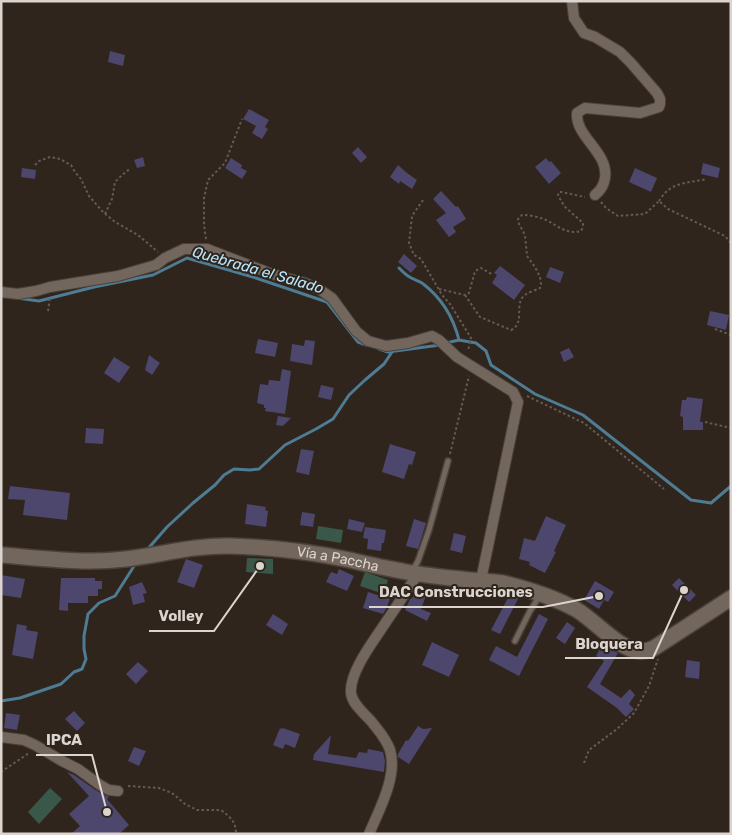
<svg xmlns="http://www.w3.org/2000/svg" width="732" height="835" font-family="Rubik,sans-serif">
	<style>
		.green { fill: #3a584a }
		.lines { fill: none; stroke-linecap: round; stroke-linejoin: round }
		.stream { stroke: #4d7c94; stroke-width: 3 }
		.building { fill: #4d466d }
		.lane-casing { stroke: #4a423a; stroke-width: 8 }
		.street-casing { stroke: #4a423a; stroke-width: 12 }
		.secondary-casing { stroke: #4a423a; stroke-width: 18 }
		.path { stroke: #645b53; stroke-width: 2; stroke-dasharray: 2.5 2.5; stroke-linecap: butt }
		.lane { stroke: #73665c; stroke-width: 5 }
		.street { stroke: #73665c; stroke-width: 10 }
		.secondary { stroke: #73665c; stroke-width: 15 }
		.labels { text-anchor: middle; stroke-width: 4; stroke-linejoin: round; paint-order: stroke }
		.street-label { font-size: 14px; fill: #dcd5cf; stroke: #2f251c }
		.water-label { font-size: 15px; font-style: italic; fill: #bae6fe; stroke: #2f251c }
		.leader { fill: none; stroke: #dcd5cf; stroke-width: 2 }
		.callout-dot { fill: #dcd5cf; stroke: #2f251c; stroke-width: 2 }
		.callout-label { font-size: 15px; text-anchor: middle; font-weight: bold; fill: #dcd5cf; stroke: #2f251c; stroke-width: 4; stroke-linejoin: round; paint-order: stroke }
	</style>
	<rect width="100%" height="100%" fill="#2f251c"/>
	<g class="green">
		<path d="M318 526 343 530 341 543 316 539Z"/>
		<path d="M247 558 273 559V574L246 572Z"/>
		<path d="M365 572 388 580 384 594 360 586Z"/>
		<path d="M50 788 62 799 39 824 28 812Z"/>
	</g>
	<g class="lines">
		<g class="stream">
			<path d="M399 268C402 271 405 274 408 276 412 279 417 280 422 283 442 298 453 316 459 340"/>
			<path d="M17 298 39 301 94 287 153 275 187 258 253 277 327 302 358 342 366 345"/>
			<path d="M446 343 459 340 476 343 486 351 491 365 535 394 583 415 691 500 711 503 731 486"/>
			<path d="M379 349 388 352 440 345"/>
			<path d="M146 551 167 527 193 503 215 485 224 475 234 469 250 470 259 469 285 445 316 429 333 419 349 395 365 380 384 364 392 352"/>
			<path d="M1 701 20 698 61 684 74 672 82 669 86 659 84 649V636L88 614 99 603 115 596 136 563"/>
		</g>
	</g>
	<g class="building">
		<path d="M110 51 125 55 123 66 108 62Z"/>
		<path d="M249 109 269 120 265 127 268 129 262 139 252 133 256 126 243 119Z"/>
		<path d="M358 147 367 157 361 163 352 153Z"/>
		<path d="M143 157 145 166 137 168 134 160Z"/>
		<path d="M231 158 242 165 241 168 247 171 242 179 225 168Z"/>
		<path d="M546 158 549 162 551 161 561 173 549 184 535 167Z"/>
		<path d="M703 163 720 168 718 178 701 174Z"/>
		<path d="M398 165 407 173 417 180 412 189 400 181 399 184 390 177Z"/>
		<path d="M22 168 36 170 35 179 21 177Z"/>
		<path d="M635 168 657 178 651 192 629 182Z"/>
		<path d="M441 191 456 207 458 206 466 219 453 227 456 232 449 237 436 220 446 213 433 199Z"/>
		<path d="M404 254 417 266 411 273 398 262Z"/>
		<path d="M500 266 525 285 514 300 492 283 497 275 494 273Z"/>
		<path d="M550 267 564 272 560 283 546 277Z"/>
		<path d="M710 311 729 315 726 330 707 325Z"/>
		<path d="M258 339 278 343 275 357 255 353Z"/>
		<path d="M305 340 315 341 312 365 290 361 292 344 304 346Z"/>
		<path d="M569 348 574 357 564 362 560 352Z"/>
		<path d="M149 355 160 363 152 375 145 370Z"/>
		<path d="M114 357 130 367 119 383 104 373Z"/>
		<path d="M282 369 291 371 285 414 265 411 266 408H264V405L257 403 260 384 268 385 269 380 280 381Z"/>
		<path d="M321 385 334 388 331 400 318 397Z"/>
		<path d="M687 397 703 399 700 422H703V430H683V417L680 416 682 400H686Z"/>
		<path d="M278 416 291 418 283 426 276 425Z"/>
		<path d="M86 428 104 429 103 444 85 443Z"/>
		<path d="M390 444 416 452 412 465 409 464 404 479 382 472Z"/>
		<path d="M301 449 314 451 309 475 296 472Z"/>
		<path d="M10 486 70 493 67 520 23 515 25 500 8 499Z"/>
		<path d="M247 504 266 507 265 510 268 511 266 527 245 524Z"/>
		<path d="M302 512 315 514 313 527 300 525Z"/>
		<path d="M546 516 566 525 554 551 556 552 545 573 529 565 530 562 519 559 524 538 535 541Z"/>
		<path d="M349 519 365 523 362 532 347 529Z"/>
		<path d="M414 519 426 523 418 549 406 546Z"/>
		<path d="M365 527 386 530 384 543H382L381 551 367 549 368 539 363 538Z"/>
		<path d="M454 533 466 536 462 553 450 550Z"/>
		<path d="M186 559 203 565 194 588 177 582Z"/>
		<path d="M339 569 354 576 347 591 326 582 331 572 337 574Z"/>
		<path d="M1 575 25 579 21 598 1 595Z"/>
		<path d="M61 578H95V581H102V589H98V596H88V603H68V611L59 610Z"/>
		<path d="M679 578 696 595 689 602 672 585Z"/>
		<path d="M595 581 614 592 608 602 604 600 599 609 584 600Z"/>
		<path d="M142 582 147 593 143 594 145 602 133 605 129 587Z"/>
		<path d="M421 590 425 592 426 596 421 609 431 613 427 621 405 610 410 599H411L418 591Z"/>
		<path d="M368 592 390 599 386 609 383 614 363 608Z"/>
		<path d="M510 594 519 597 500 634 491 630Z"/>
		<path d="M273 614 288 624 282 635 266 625Z"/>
		<path d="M539 614 548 619 519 676 489 660 496 646 517 657Z"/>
		<path d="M567 622 575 628 565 644 556 638Z"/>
		<path d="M17 624 27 626 26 630 38 632 33 659 12 655Z"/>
		<path d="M432 642 459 655 449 677 422 665Z"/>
		<path d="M602 645 618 653 600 684 621 698 630 689 635 695 629 704 634 709 626 717 617 708 587 687 604 661 596 656Z"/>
		<path d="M687 660 700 662 699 679 685 677Z"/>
		<path d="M138 662 148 671 136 684 126 674Z"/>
		<path d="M74 711 85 723 77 731 65 719Z"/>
		<path d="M6 713 20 715 17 730 4 728Z"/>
		<path d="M418 726 423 729 432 728 409 764 398 757V754L406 740 408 741Z"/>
		<path d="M280 728 282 729 283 728 300 734 295 748 285 744 283 749 273 745Z"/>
		<path d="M331 735 328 754 356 758 359 752 367 753 368 749 383 752 385 761 384 772 313 760 314 754Z"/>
		<path d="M134 747 146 751 139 766 128 761Z"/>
		<path d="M67 772 74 775 97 791 109 797 107 799 129 825 119 834H71L80 826 69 814 89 796Z"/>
	</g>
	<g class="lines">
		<g class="lane-casing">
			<g id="lane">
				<path d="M413 570 418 561 429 530 448 461"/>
				<path d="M515 641 530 611 539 597"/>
			</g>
		</g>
		<g class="street-casing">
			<g id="street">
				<path d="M572 1 574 18 584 33 595 37 620 52 631 63 657 93 660 99V104L659 107 640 113 585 108 577 113C575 137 609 152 605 178 604 185 600 191 595 195"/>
				<path d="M1 292 18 294 36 291 50 287 118 276 156 265 165 258 184 249H207L272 274 305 283 319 289 332 298 356 331 368 341 386 346 408 343 432 336 439 340 457 357 513 392 518 402 481 580"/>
				<path d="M1 737 24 740 35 745 62 761 78 769 100 785 109 790 118 791"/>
				<path d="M369 834C379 810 398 776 390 750 386 738 378 730 371 721 364 713 352 704 351 693 349 672 375 639 386 622 397 606 407 590 418 574"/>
			</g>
		</g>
		<g class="secondary-casing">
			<g id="secondary">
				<path id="s1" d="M1 555C42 558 84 564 125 559 160 555 195 545 230 546 270 547 311 552 350 560 367 564 384 568 402 571 421 575 442 577 461 579 475 581 489 581 503 583 528 589 554 597 577 610 594 620 620 650 639 651 644 652 649 650 654 648L731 598"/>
			</g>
		</g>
		<g class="path">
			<path d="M35 165 39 161 50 157 60 159 71 165 75 172 81 179 89 196 103 212 115 222 138 235 158 252"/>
			<path d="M423 200 412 216 409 243 414 255 421 259 442 295 450 304 471 338 468 351"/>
			<path d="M659 201C661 198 663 195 666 192 676 182 694 182 707 179"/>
			<path d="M601 202 606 208 618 216 645 214 659 201 668 209 725 236 731 243"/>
			<path d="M105 214 112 199 115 182 122 175 131 168"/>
			<path d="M206 239 204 225V198L208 180 225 163 242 119"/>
			<path d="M439 289 465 295 469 293 475 271 481 268 493 275"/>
			<path d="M465 295 480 317 511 330C526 323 513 304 525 295 529 292 536 290 540 288L541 284 540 277 535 267 527 256 525 235 519 224 518 219 522 215C530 215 539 217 546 220 558 226 567 235 581 231L583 227V223L564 206 558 195 559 192H561L585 197"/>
			<path d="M48 311 50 296"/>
			<path d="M715 329 731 335"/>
			<path d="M527 396 584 423 664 489"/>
			<path d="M705 422 731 428"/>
			<path d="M450 454 469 376"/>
			<path d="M584 763 589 750 617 729 634 713 649 686 658 659"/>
			<path d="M1 772 29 753"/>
			<path d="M128 786 159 788 172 793 185 804 197 810H221C230 817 236 821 236 834"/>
		</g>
		<use href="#lane" class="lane"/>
		<use href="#street" class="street"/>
		<use href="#secondary" class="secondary"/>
	</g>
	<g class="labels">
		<g class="street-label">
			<text dy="5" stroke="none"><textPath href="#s1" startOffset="339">Vía a Paccha</textPath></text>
		</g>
		<g class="water-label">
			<text transform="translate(258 270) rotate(16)" y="5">Quebrada el Salado</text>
		</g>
	</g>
	<path class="leader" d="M599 596L543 607H369M260 566L214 631H149M684 590L653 658H565M107 812L92 755H36"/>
	<g class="callout-dot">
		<circle cx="599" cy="596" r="5"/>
		<circle cx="260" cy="566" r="5"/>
		<circle cx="684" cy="590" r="5"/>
		<circle cx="107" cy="812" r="5"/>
	</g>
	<g class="callout-label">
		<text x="456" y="597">DAC Construcciones</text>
		<text x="181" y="621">Volley</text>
		<text x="609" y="649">Bloquera</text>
		<text x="64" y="745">IPCA</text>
	</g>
	<rect width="732" height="835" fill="none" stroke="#dcd5cf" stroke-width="5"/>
</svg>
